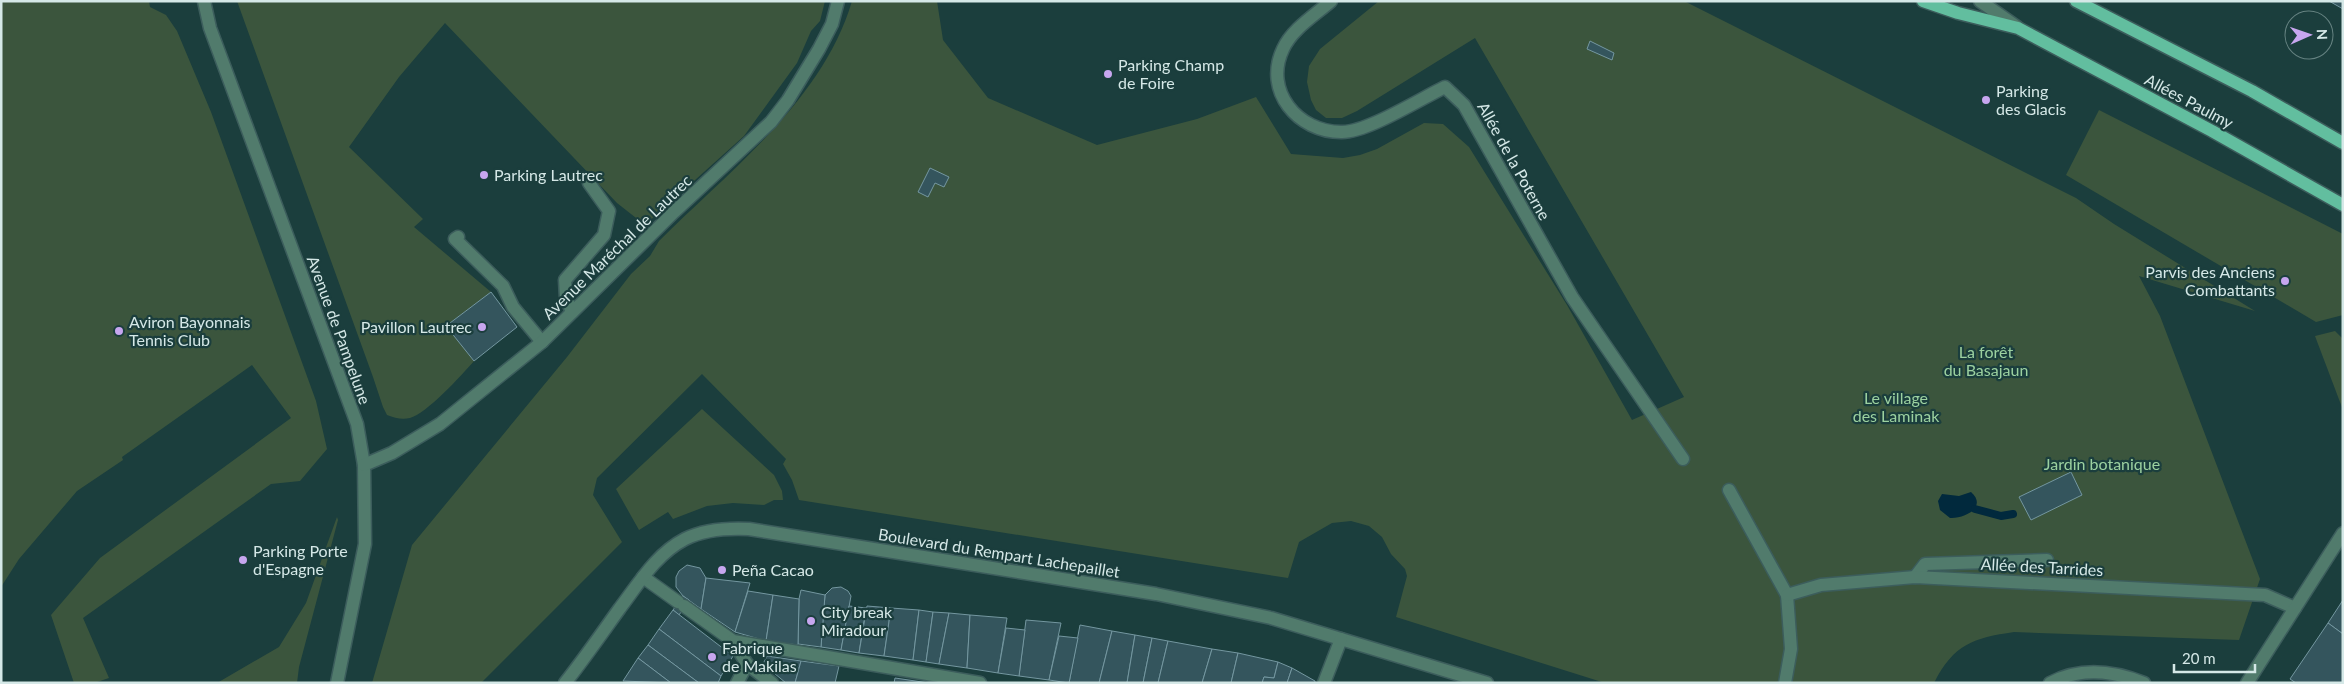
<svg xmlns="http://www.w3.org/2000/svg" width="2344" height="684" font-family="Lato,sans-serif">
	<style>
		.green { fill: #3b553d }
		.water { fill: #01293d }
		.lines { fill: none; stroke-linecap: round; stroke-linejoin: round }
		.stream { stroke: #01293d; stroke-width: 8 }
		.building { fill: #34555d; stroke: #7497a0 }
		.minor-casing { stroke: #3c5d5c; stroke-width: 15 }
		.major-casing { stroke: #3c5d5c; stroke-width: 15 }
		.minor { stroke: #517b6c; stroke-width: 12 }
		.major { stroke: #62be9f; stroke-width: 12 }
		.poi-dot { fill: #c7a6ef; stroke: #1b3e3d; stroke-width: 2 }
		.labels { text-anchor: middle; stroke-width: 4.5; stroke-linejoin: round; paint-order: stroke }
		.poi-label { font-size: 16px; fill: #d5e8e7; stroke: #1b3e3d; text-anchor: start }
		.street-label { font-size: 16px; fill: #d5e8e7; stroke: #1b3e3d }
		.park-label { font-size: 16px; fill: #9cd1a0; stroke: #1b3e3d }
	</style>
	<rect width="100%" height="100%" fill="#1b3e3d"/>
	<g class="green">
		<path d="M1 1H149L150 7 166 15 177 31 211 112 316 401 327 449 300 481 271 484 83 618 109 678 94 683H74L51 615 100 558 291 418 252 365 122 457 123 460 77 491 19 559 1 587Z"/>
		<path d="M237 1H825L820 21 811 31 797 63 744 136 645 225 617 203 445 23 399 77 349 147 423 219 414 227 491 292 446 326 474 361C462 375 426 414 410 418 402 420 395 418 387 415L383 407 373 377Z"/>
		<path d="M852 1H937L943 40 988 98 1097 145 1197 119 1256 97 1291 154 1343 158 1360 155 1377 149 1424 123 1443 124 1469 147 1567 305 1632 420 1684 397 1475 38 1357 111 1342 118H1326L1316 110 1311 100 1307 82 1309 66 1320 49 1379 1H1684L2076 198 2114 224 2255 311 2139 276 2160 316 2260 579 2239 640 2014 632C1973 638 1954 644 1934 683H1605L1396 617 1407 576 1405 569 1391 554 1382 537 1369 526 1351 521 1332 523 1299 542 1288 578 799 500 792 480 783 464 786 459 702 374 597 478 593 495 622 542 481 683H372L412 545 567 357 631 274 650 256 659 241C729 171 823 100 852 1Z"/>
		<path d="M2099 110 2343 234V315L2316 322 2066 175Z"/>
		<path d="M2335 331 2343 339V410L2315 336Z"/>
		<path d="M702 409 774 475 782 491 783 500H774L764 505 733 503 707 506 673 519 668 512 639 530 616 489Z"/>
		<path d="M337 517 338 520 299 667 297 683H217L279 647 306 603Z"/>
	</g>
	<path class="water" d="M1971 492C1988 507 1964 519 1950 518L1940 510 1938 501 1942 494 1959 496Z"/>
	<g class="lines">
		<path class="stream" d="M1975 509 2001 516 2013 514"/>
	</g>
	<g class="building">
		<path d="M2329 1H2343V9Z"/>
		<path d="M1590 41 1614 53 1612 60 1587 49Z"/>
		<path d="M930 168 949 177 944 187 935 183 928 197 918 192Z"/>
		<path d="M491 292 517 327 474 361 446 326Z"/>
		<path d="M2071 472 2082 495 2031 520 2019 497Z"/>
		<path d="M687 565 700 568 706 578 701 609 683 596 676 587V577L679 571Z"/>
		<path d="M706 578 750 583 735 632 701 609Z"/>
		<path d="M841 587 848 591 851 596 841 650 821 647 825 595 832 588Z"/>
		<path d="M801 590 825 595 821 647 798 644 799 599Z"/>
		<path d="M748 591 773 595 766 641 735 632Z"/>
		<path d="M773 595 799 599 798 645 766 641Z"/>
		<path d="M683 596 689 600 679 615 673 610Z"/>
		<path d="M2343 600V634L2328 623Z"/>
		<path d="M849 606 866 608 859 653 841 650Z"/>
		<path d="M867 606 891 608 884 656 859 653Z"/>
		<path d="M891 608 919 610 913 660 884 656Z"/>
		<path d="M673 610 733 656 721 676 659 629Z"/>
		<path d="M919 610 933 612 926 662 913 660Z"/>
		<path d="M933 612 949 613 939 664 926 662Z"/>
		<path d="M949 613 970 615 967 668 939 664Z"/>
		<path d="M970 615 1007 618 998 673 967 668Z"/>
		<path d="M1026 620 1061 623 1049 680 1019 676Z"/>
		<path d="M2328 623 2343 634V683H2296L2290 679Z"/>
		<path d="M1080 625 1112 631 1099 683H1069Z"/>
		<path d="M1006 628 1025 630 1019 676 998 673Z"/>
		<path d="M659 629 721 676 718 683H699L648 645Z"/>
		<path d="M1112 631 1135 635 1127 683H1099Z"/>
		<path d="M1135 635 1152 638 1143 683H1127Z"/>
		<path d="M1059 636 1078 638 1069 683 1049 680Z"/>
		<path d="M1152 638 1168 641 1158 683H1143Z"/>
		<path d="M1168 641 1212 649 1202 683H1158Z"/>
		<path d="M648 645 699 683H671L638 658Z"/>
		<path d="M1212 649 1238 653 1231 683H1202Z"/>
		<path d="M1238 653 1278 662 1274 678 1264 677 1262 683H1231Z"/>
		<path d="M767 656 801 661 795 683H786L763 664Z"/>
		<path d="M638 658 671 683 623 681Z"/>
		<path d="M801 661 839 666 835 683H795Z"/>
		<path d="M1278 662 1292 668 1287 683H1262L1264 677 1274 678Z"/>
		<path d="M1292 668 1315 681V683H1287Z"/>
		<path d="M895 678 929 683H894Z"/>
	</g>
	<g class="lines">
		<g class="minor-casing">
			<g id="minor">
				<path d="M204 1 210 28 357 424 364 465 365 544 337 683"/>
				<path d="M1331 1C1315 15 1292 29 1283 49 1263 91 1298 132 1341 132 1366 133 1420 99 1445 87L1464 105 1572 297 1683 459"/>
				<path d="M1980 1 2017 27"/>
				<path d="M458 237 455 239 503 286 513 307 542 342"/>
				<path d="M572 312 566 298 565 280 604 235 609 211 589 183"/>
				<path d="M364 465 392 453 440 424 542 342 674 212 771 122 788 100 819 49 832 24 838 1"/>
				<path d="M1729 490 1787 595 1791 649 1785 683"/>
				<path d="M643 577 678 602"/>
				<path d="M1915 577 1925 564 2047 560"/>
				<path d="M1787 595 1821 585 1915 577 2265 595 2295 608"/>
				<path d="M684 606 733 641 980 683"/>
				<path d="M733 641 747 664 772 683"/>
				<path d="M565 683C584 659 602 633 620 608 639 583 656 554 685 539 705 529 728 528 749 529L1156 594 1271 618 1487 683"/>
				<path d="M737 683 747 664"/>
				<path d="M1324 683 1341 639"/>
				<path d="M2050 683C2080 667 2114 671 2144 683"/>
				<path d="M2247 683 2343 533"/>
			</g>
		</g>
		<g class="major-casing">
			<g id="major">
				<path d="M1923 1 1958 13 2018 28 2212 131 2343 205"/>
				<path d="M2076 1 2252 91 2343 143"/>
			</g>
		</g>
		<use href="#minor" class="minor"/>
		<use href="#major" class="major"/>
	</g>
	<g class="poi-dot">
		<circle cx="1108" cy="74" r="5"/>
		<circle cx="1986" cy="100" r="5"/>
		<circle cx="484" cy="175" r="5"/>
		<circle cx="2285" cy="281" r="5"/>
		<circle cx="482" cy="327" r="5"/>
		<circle cx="119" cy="331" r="5"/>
		<circle cx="243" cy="560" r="5"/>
		<circle cx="722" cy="570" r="5"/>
		<circle cx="811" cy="621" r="5"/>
		<circle cx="712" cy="657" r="5"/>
	</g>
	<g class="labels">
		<g class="poi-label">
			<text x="1118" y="71">Parking Champ<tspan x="1118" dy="18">de Foire</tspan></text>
			<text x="1996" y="97">Parking<tspan x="1996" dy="18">des Glacis</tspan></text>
			<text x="494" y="181">Parking Lautrec</text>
			<text x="2275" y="278" text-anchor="end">Parvis des Anciens<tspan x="2275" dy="18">Combattants</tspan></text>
			<text x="129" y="328">Aviron Bayonnais<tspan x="129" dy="18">Tennis Club</tspan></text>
			<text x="472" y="333" text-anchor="end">Pavillon Lautrec</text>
			<text x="253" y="557">Parking Porte<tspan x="253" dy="18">d'Espagne</tspan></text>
			<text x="732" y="576">Peña Cacao</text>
			<text x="821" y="618">City break<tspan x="821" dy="18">Miradour</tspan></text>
			<text x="722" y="654">Fabrique<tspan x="722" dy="18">de Makilas</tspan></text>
		</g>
		<g class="street-label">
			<text transform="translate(2189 101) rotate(28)" y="6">Allées Paulmy</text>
			<text transform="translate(1514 161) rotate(61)" y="6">Allée de la Poterne</text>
			<text transform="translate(617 247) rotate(-44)" y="6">Avenue Maréchal de Lautrec</text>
			<text transform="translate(339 330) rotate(70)" y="6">Avenue de Pampelune</text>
			<text transform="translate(999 553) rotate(9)" y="6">Boulevard du Rempart Lachepaillet</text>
			<text transform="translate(2042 567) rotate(3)" y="6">Allée des Tarrides</text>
		</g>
		<g class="park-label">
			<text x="1986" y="358">La forêt<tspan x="1986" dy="18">du Basajaun</tspan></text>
			<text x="1896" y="404">Le village<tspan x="1896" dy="18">des Laminak</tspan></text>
			<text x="2102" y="470">Jardin botanique</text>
		</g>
	</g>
	<rect width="2344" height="684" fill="none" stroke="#d5e8e7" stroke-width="5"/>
	<g transform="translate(2309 35) rotate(88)"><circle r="24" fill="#1b3e3d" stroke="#658281"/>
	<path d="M0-4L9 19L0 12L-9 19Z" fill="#c7a6ef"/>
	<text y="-8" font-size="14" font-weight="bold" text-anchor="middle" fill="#d5e8e7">N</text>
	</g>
	<path d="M2174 664v8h81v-8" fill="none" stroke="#d5e8e7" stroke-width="2.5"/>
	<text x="2182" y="664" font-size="15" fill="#d5e8e7" stroke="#1b3e3d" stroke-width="4" paint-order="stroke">20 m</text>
</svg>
